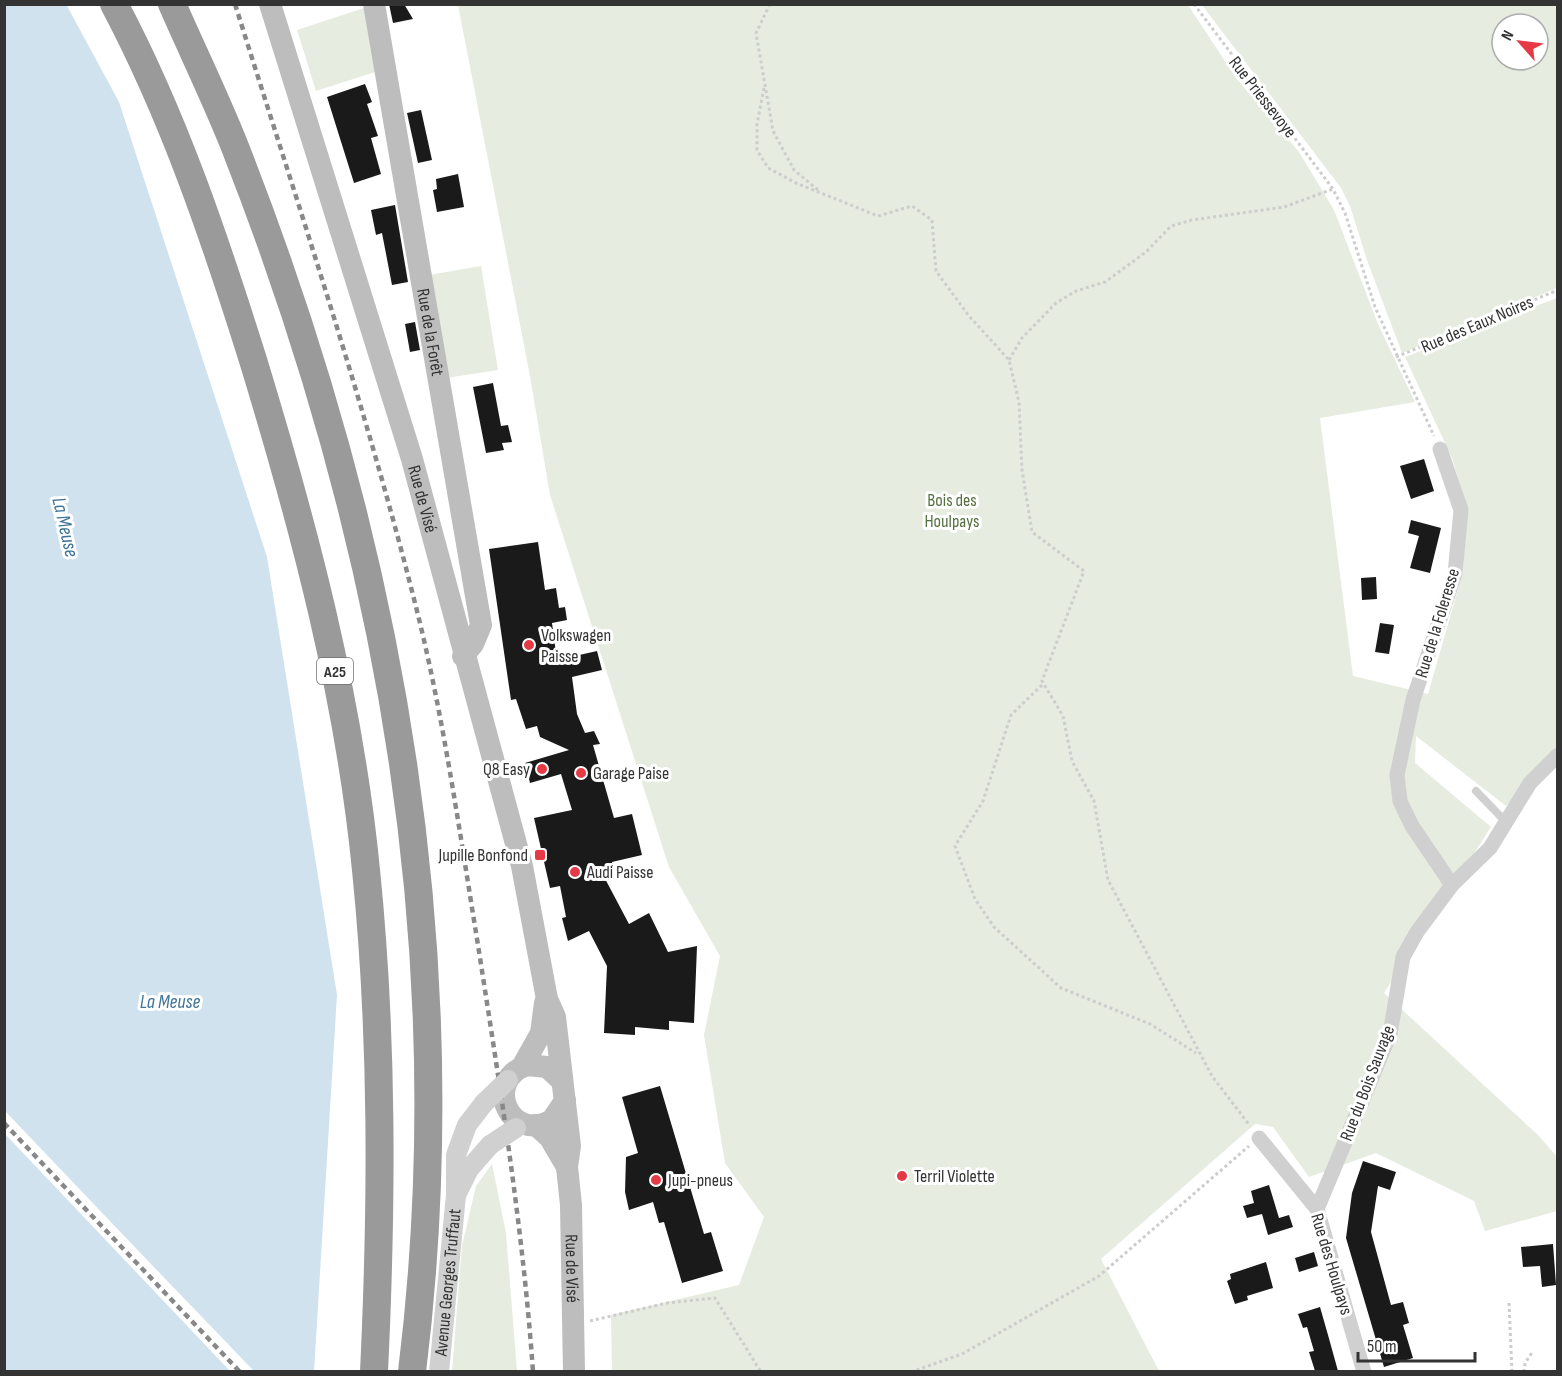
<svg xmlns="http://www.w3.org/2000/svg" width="1562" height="1376" font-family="'Sofia Sans Condensed',sans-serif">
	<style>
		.green { fill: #e6ecdf; fill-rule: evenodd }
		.water { fill: #cfe2ee }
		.pier { fill: #fff }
		.building { fill: #1a1a1a }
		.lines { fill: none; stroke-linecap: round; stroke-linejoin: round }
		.path { stroke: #cdcdcd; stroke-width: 3; stroke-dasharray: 3 3; stroke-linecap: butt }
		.service { stroke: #d0d0d0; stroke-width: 8 }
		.minor { stroke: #d0d0d0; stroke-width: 15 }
		.tertiary { stroke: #d0d0d0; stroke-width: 20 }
		.secondary { stroke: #bdbdbd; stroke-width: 22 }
		.motorway { stroke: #9a9a9a; stroke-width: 28 }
		.rail { stroke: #888; stroke-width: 4.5; stroke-dasharray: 6 4.5; stroke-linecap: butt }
		.tertiary-bridge { stroke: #d0d0d0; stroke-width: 20 }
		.poi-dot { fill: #e63946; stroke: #fff; stroke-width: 2 }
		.labels { text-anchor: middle; stroke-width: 6; stroke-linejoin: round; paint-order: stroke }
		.shield { fill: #fff; stroke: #707070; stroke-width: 1.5 }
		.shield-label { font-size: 16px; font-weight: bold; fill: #333 }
		.street-label { font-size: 18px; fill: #333; stroke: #fff }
		.park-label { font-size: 18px; fill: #56703f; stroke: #fff }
		.poi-label { font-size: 18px; fill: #333; stroke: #fff; text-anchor: start }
		.water-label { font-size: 20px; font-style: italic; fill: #3f7597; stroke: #fff }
	</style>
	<rect width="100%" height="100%" fill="#fff"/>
	<g class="green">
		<path d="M458 5H1188L1236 78 1299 152 1334 210 1378 324 1415 402 1320 418 1353 676 1428 694 1463 572 1467 508 1452 458 1405 357 1557 298V750L1506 806 1416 736 1415 763 1491 827 1384 993 1539 1136 1557 1157V1211L1485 1231 1474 1201 1376 1153 1309 1177 1273 1127 1255 1124 1101 1259 1159 1371H612L611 1315 739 1285 764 1217 725 1163 704 1035 720 956 669 867 550 495 530 376Z"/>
		<path d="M1202 5H1557V288L1402 353 1367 260 1350 206 1341 188ZM1502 24H1538V60H1502Z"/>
		<path d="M364 8 375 72 316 91 297 30Z"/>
		<path d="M481 266 498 370 446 378 429 275Z"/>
		<path d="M492 1164 506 1233 517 1371H452L462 1246 476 1186Z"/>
	</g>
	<path class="water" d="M66 4 119 102 267 557 337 995 314 1371 5 1372 4 5Z"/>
	<path class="pier" d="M5 1111 150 1263 254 1371H230L5 1134Z"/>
	<g class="building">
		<path d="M389 4H404L413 19 393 23Z"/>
		<path d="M365 84 372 102 367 104 378 136 371 138 381 174 354 183 327 97Z"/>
		<path d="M421 110 432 160 418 163 407 113Z"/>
		<path d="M458 174 464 207 437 212 433 190 437 189 436 179Z"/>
		<path d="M395 205 408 282 392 285 382 233 376 235 371 210Z"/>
		<path d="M415 322 420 350 410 352 405 324Z"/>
		<path d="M493 383 501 426 508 425 512 442 502 443 504 450 486 453 473 387Z"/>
		<path d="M1424 459 1434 491 1411 499 1400 466Z"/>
		<path d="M1411 520 1441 528 1430 573 1410 568 1419 536 1408 533Z"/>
		<path d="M538 542 545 590 556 588 559 608 565 607 567 620 552 623 557 660 597 651 602 670 572 677 577 714 585 733 594 731 600 744 593 745 614 818 632 814 642 855 612 862 614 870 602 873 629 924 649 913 668 952 697 946 694 1023 669 1021V1030L635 1027V1035L604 1033 607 966 589 931 568 941 562 918 566 917 560 886 550 888 534 818 572 810 561 774 530 783 525 763 569 750 540 737 537 726 526 729 516 699 511 700 489 549Z"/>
		<path d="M1376 577 1377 599 1362 600 1361 578Z"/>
		<path d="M1380 623 1394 625 1389 654 1375 652Z"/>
		<path d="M660 1086 704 1234 711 1232 723 1271 682 1283 664 1222 659 1223 653 1202 629 1210 625 1192 626 1157 638 1153 622 1097Z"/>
		<path d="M1363 1161 1396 1172 1390 1190 1378 1186 1371 1232 1391 1305 1403 1302 1409 1323 1403 1325 1413 1358 1384 1367 1346 1238 1352 1193Z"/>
		<path d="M1269 1185 1279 1218 1289 1215 1293 1227 1268 1235 1262 1214 1247 1218 1243 1206 1254 1203 1251 1191Z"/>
		<path d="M1553 1244 1556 1285 1542 1287 1540 1266 1523 1267 1521 1247Z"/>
		<path d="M1314 1252 1318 1266 1299 1272 1295 1258Z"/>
		<path d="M1266 1262 1273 1288 1247 1296 1248 1300 1235 1304 1227 1281 1231 1279 1230 1274Z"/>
		<path d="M1320 1307 1328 1335 1338 1371H1315L1309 1352 1314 1351 1307 1327 1303 1328 1298 1314Z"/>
	</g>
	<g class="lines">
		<g class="path">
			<path d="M770 4 756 33 773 131 794 170 818 190"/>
			<path d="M1194 4 1333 189 1345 213 1375 307 1434 436"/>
			<path d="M764 88 757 124V150L768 168 796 183 878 216 912 206 932 220 936 271 969 316 1009 360 1019 402 1022 470 1032 532 1084 571 1042 681 1063 716 1072 761 1094 801 1108 880 1212 1076 1250 1126"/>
			<path d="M1396 357 1558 290"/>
			<path d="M1009 360 1022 338 1056 303 1076 291 1105 282 1146 252 1171 226 1192 220 1284 207 1333 189"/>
			<path d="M1042 685 1011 715 983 801 955 846 975 899 994 927 1061 988 1150 1024 1196 1053"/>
			<path d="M1509 1303 1512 1372"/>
			<path d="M590 1321 667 1303 715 1298 761 1372"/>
			<path d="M911 1372 962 1354 1099 1276 1249 1146"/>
			<path d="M1524 1372 1525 1363 1533 1351"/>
		</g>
		<path class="service" d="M1476 791 1506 822"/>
		<g class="minor">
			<path d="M1440 449 1461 510 1455 574 1413 700 1397 775 1400 801 1412 826 1452 885"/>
			<path d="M1259 1138 1317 1209 1364 1372"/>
			<path d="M1317 1209 1390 1034 1403 957 1417 932 1452 885 1490 848 1530 783 1558 755"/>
		</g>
		<g class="tertiary">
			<path d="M456 1195 469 1169 490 1145"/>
			<path id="s1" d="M439 1372 456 1195V1155L467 1125 484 1103"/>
		</g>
		<g class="secondary">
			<path id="s2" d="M270 4 412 459 522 866 547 999 555 1017 570 1146 567 1167 571 1205 574 1372"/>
			<path id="s3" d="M374 4 481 625 473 644 463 656"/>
			<path d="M522 1067 541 1033 545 1003"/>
			<path d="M562 1081 547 1067 527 1065C482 1081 510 1144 552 1120L565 1101"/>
			<path d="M536 1125 550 1138 567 1167"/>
		</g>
		<g class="motorway">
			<path d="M114 4C174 117 215 239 253 360 304 527 349 696 366 870 383 1037 382 1204 374 1372"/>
			<path d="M172 4C193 52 216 99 235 147 389 539 464 951 412 1372"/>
		</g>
		<g class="rail">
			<path d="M235 4C297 202 363 398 414 599 443 712 459 829 478 945 500 1087 523 1229 533 1372"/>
			<path d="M4 1123 240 1372"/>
		</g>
		<g class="tertiary-bridge">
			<path d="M484 1103 508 1080"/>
			<path d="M490 1145 516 1128"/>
		</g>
	</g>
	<g class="poi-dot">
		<circle cx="529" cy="645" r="6"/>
		<circle cx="542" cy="769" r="6"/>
		<circle cx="581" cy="773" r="6"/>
		<rect x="534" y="849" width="12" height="12" rx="3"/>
		<circle cx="575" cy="872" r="6"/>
		<circle cx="902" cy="1176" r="6"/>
		<circle cx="656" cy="1180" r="6"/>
	</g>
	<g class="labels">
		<rect class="shield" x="317" y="658" width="36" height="26" rx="4.5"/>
		<g class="shield-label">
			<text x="335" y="677">A25</text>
		</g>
		<g class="street-label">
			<text transform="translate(1263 97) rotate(52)" y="6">Rue Priessevoye</text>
			<text transform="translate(1477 324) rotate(-23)" y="6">Rue des Eaux Noires</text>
			<text dy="6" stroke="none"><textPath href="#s3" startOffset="333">Rue de la Forêt</textPath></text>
			<text dy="6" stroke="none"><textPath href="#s2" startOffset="518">Rue de Visé</textPath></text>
			<text transform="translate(1437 623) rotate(-73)" y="6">Rue de la Foleresse</text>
			<text transform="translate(1367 1083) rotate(-69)" y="6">Rue du Bois Sauvage</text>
			<text transform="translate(1332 1264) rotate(73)" y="6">Rue des Houlpays</text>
			<text dy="6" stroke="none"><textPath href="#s2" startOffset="1306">Rue de Visé</textPath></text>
			<text dy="6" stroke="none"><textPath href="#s1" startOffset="90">Avenue Georges Truffaut</textPath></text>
		</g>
		<g class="park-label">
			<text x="952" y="506">Bois des<tspan x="952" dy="21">Houlpays</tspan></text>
		</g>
		<g class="poi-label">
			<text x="541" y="641">Volkswagen<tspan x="541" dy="21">Paisse</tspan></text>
			<text x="530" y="775" text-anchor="end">Q8 Easy</text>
			<text x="593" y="779">Garage Paise</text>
			<text x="528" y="861" text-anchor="end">Jupille Bonfond</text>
			<text x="587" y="878">Audi Paisse</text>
			<text x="914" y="1182">Terril Violette</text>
			<text x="668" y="1186">Jupi-pneus</text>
		</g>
		<g class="water-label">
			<text transform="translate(66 527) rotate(77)" y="7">La Meuse</text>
			<text x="170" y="1008">La Meuse</text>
		</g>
	</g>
	<rect width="1562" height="1376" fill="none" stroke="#333333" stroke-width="12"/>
	<g transform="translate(1520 42) rotate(298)"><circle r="28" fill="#ffffff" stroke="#adadad" stroke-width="1.5"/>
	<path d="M0-4.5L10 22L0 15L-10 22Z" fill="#e63946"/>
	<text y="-9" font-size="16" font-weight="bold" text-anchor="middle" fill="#333333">N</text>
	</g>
	<path d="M1358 1352v9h117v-9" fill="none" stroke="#333333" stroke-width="3"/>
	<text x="1367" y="1352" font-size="18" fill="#333333" stroke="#ffffff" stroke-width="4.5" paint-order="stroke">50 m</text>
</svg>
